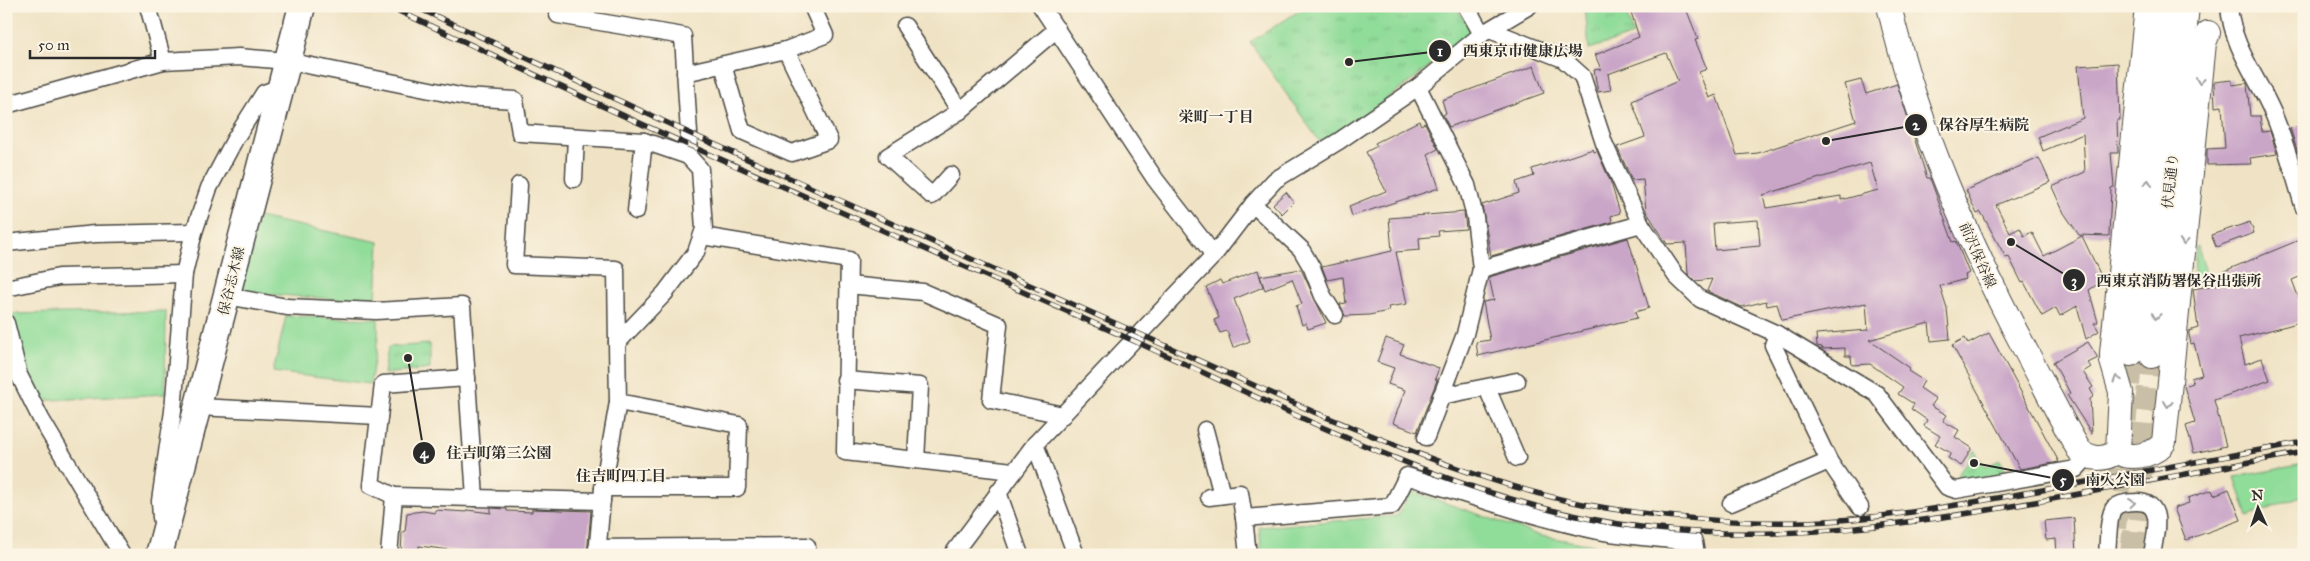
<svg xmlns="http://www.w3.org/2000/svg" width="2310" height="561" font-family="'IM FELL Great Primer','Noto Serif JP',serif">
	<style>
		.grass { fill: #90dc99; stroke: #5e8462 }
		.park { fill: url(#park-tufts); stroke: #5e8462 }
		.building { fill: #c9a5c8; fill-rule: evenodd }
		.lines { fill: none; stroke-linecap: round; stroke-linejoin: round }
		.secondary-tunnel { stroke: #c9bea6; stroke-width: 24; stroke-dasharray: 24 12; stroke-linecap: butt }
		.minor-casing { stroke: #494742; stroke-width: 19 }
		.secondary-casing { stroke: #494742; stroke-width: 26 }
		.primary-casing { stroke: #494742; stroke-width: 29 }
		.minor { stroke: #fff; stroke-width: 16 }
		.secondary { stroke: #fff; stroke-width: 24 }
		.primary { stroke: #fff; stroke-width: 26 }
		.rail-casing { stroke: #2b2b2b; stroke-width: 5.5 }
		.rail { stroke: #fcf5e5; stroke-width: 4; stroke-dasharray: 11; stroke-linecap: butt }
		.oneway { stroke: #a0a0a0 }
		.labels { text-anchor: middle; stroke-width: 4; stroke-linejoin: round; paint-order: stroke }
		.street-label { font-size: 14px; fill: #2b2b2b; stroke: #fcf5e5 }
		.neighbourhood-label { font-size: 15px; font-weight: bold; fill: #2b2b2b; stroke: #fcf5e5 }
		.leader { fill: none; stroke: #2b2b2b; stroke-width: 2 }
		.callout-dot { fill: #2b2b2b; stroke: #fcf5e5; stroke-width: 2 }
		.mark-label { font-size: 15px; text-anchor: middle; font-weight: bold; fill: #fff }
		.callout-label { font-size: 15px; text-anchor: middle; font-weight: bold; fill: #2b2b2b; stroke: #fcf5e5; stroke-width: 4; stroke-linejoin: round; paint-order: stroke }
	</style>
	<defs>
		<pattern id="park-tufts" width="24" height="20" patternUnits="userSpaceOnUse" patternTransform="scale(1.25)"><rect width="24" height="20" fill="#90dc99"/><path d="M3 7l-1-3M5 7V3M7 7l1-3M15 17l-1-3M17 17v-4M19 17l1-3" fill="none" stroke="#7cbd84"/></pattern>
	</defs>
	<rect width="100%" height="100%" fill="#fcf5e5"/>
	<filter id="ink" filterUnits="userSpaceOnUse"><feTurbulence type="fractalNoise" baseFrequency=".02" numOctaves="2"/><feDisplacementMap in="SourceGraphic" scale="10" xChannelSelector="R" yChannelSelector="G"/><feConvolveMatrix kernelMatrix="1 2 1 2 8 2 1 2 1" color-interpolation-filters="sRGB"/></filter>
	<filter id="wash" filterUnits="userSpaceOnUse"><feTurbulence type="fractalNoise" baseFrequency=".0096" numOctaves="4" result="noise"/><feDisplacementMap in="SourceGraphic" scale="20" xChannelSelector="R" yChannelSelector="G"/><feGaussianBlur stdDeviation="1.12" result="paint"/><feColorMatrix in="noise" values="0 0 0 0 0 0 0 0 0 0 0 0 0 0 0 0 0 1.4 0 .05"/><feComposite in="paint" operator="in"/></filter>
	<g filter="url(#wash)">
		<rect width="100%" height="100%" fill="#f0e3c5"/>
		<g class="grass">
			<path d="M258 217 379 242 376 302 237 292Z"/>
			<path d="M2198 246 2209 283 2193 286 2196 247Z"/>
			<path d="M166 311 165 394 33 401 20 370 11 314Z"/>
			<path d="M286 316 378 319V338L370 384 273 372Z"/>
			<path d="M2304 464V495L2248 517 2235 477Z"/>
			<path d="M1411 491 1541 536 1652 555H1262L1259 527 1397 516Z"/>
		</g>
		<g class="park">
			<path d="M1307 6H1455L1472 31 1410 82 1322 145 1250 42Z"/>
			<path d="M1585 6H1624L1633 35 1589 49Z"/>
			<path d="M430 344V369L384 374 388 347Z"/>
			<path d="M1974 450 1985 467 2000 460 2009 475 1953 483Z"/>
		</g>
		<g id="blocks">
			<g class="building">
				<path d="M1629 6H1685L1698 39 1695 40 1707 69 1699 72 1709 98 1716 95 1737 155 1758 153 1856 121 1845 84 1861 80 1866 94 1897 84 1927 178H1930L1953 242 1956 241 1969 273 1965 275 1966 279 1940 286 1947 308 1950 339 1931 341 1929 323 1869 340 1910 368 1908 371 1924 381 1920 388 1936 399 1931 406 1947 415 1943 421 1959 430 1955 437 1972 448 1961 466 1948 458 1951 453 1935 444 1940 436 1924 426 1927 420 1911 409 1914 404 1898 394 1903 387 1870 364 1852 365 1851 356H1845V348L1822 349V347L1817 346 1816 334 1868 330 1866 303 1782 320 1777 304 1767 306 1766 301 1742 307 1707 291 1712 279 1695 281 1688 274 1686 243 1667 244 1646 211 1643 179 1632 180 1617 147 1645 137 1632 101 1678 81 1666 53 1608 74 1611 90 1598 92 1594 70 1601 69 1595 55 1639 37ZM1870 163 1878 190 1841 200V196L1766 208 1763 195ZM1758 220 1760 246 1715 250 1713 223Z"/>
				<path d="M2118 63 2120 120H2117L2118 153H2111L2114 187 2111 188 2109 236 2079 235 2064 213 2052 187 2085 172 2083 134 2043 151 2038 137 2083 118 2078 66Z"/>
				<path d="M1534 66 1544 93 1449 127 1443 115 1446 113 1442 100Z"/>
				<path d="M2232 80V85L2247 83 2250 116H2260L2262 132 2270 131 2277 154 2250 158 2251 164 2207 165V149L2225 148 2222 106 2215 107 2214 82Z"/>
				<path d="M1419 121 1421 125 1425 123 1438 149 1428 154 1439 188 1352 216 1349 206 1386 191 1366 152 1377 146 1375 143Z"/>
				<path d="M2304 126V153H2298L2290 128Z"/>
				<path d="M1593 149 1594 152 1597 151 1611 183 1620 213 1611 216 1612 222 1491 256 1482 205 1519 193 1516 182 1534 176 1532 169Z"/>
				<path d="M2039 158 2050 182 1996 205 2010 233 2020 228 2024 236 2032 232 2044 256 2082 236 2102 278 2096 281 2098 284 2089 290 2098 322 2094 323 2099 331 2086 339 2077 306 2060 316 2056 308 2042 316 2024 282 2022 283 2009 257 2006 258 1981 212 1977 214 1966 190Z"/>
				<path d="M1286 192 1294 202 1282 214 1273 204Z"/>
				<path d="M1464 212 1466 229 1438 231 1439 236 1419 238 1420 250 1396 252 1407 304 1388 307 1389 311 1369 315 1345 316 1340 304 1346 303 1343 277 1327 280 1322 267 1392 251 1389 218Z"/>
				<path d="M2250 222 2254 233 2216 247 2211 235Z"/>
				<path d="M1628 238 1649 308 1635 312 1637 318 1478 356 1476 342 1490 340 1483 302 1494 300 1489 277Z"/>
				<path d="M2304 238V275L2292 280 2304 312V320L2290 325 2239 338 2245 364 2262 358 2270 380 2214 400 2226 446 2194 453 2186 426 2195 423 2184 386 2193 383 2191 378 2202 375 2194 343 2191 344 2189 335V331L2198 328 2193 289 2222 284 2221 280 2225 279 2222 272Z"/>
				<path d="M1301 269 1326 323 1308 329 1306 323 1302 325 1296 306 1302 304 1292 279 1265 290 1260 276Z"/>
				<path d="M1258 270 1263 287 1234 299 1250 341 1233 348 1227 331 1220 333 1214 320 1219 318 1206 287 1220 280 1222 284Z"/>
				<path d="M1989 333 2059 462 2020 469 1952 345 1965 338 1968 344Z"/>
				<path d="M1386 338 1404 345 1400 354 1439 368 1435 379 1437 380 1417 432 1393 423 1405 390 1388 384 1394 368 1377 362Z"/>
				<path d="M2088 342 2098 358 2088 363 2091 367 2083 372 2093 387 2090 389 2094 396 2090 399 2092 434 2067 395 2070 393 2053 362Z"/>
				<path d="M2229 489 2241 520 2186 540 2174 508 2189 503 2188 498 2212 490 2214 495Z"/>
				<path d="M491 508 507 509V511L532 512V509L591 511 587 555H464L465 552 419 546V554L401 555 402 532H405L407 513 423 511 435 513V510L467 512V510L491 513Z"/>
				<path d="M2074 518 2076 555H2057L2056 539 2046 540 2044 521Z"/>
			</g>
		</g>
	</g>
	<g filter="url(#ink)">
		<use href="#blocks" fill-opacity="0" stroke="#494742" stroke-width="1"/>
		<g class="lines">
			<g class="secondary-tunnel">
				<path d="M2114 528 2131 354"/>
				<path d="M2132 555 2152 356"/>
			</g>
			<g class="minor-casing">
				<g id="minor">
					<path d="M148 6 163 61"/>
					<path d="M560 6 558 15 683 36 689 133 688 156 700 169 704 229 696 252 665 293 617 343 618 402 603 488 597 555"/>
					<path d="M1041 6 1155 179 1214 255"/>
					<path d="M1466 6 1482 34"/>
					<path d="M2229 6C2232 47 2257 76 2273 113 2286 143 2294 176 2304 208"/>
					<path d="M905 26 960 111 1057 29"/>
					<path d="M1490 30 1563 59 1582 76 1604 143 1625 190 1641 224 1676 276 1700 299 1777 334 1877 394 1947 487 1956 490 2076 469 2087 457"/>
					<path d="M723 65 742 131 792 153 829 140 786 50"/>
					<path d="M685 73 786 50 825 35 812 6"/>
					<path d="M1418 87 1467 185 1475 217 1481 269 1465 334 1426 437"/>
					<path d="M6 105 163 61 239 57 287 61 465 97 515 100 520 133 644 141 688 156"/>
					<path d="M951 175 932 196 888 156 960 111"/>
					<path d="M574 179 576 137"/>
					<path d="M519 185 514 265 616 269 617 343"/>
					<path d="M1253 204 1301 249 1312 268 1323 296 1335 315"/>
					<path d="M636 211 644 141"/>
					<path d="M702 236 849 260 845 452 1013 471"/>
					<path d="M6 243 95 234 194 232"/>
					<path d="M1481 269 1641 224"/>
					<path d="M848 285 923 292 999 325 991 400 1063 415"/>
					<path d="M6 288 59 277 184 274"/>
					<path d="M227 296 287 307 376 311 462 306 475 498"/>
					<path d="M6 323 19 375 41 419 122 555"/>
					<path d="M1777 334 1773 345 1829 461 1860 507"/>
					<path d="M845 380 920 386 916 460"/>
					<path d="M1487 388 1517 458"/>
					<path d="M1441 396 1517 381"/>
					<path d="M199 407 379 416"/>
					<path d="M1205 430 1222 495"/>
					<path d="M1035 444 1076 555"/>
					<path d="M603 488H737L739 425 618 402"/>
					<path d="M998 492 1020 555"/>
					<path d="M394 496 371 485 383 384 467 378"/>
					<path d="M1209 497 1240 493 1244 518"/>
					<path d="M1731 503 1829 461"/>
					<path d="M161 518 160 501 173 411 184 274 194 232 209 188 235 139 264 93 281 87"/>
					<path d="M597 548 807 546 806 555"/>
					<path d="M389 555 394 496 602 501"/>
					<path d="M952 555 1035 444 1214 255 1253 204 1275 180 1339 141 1418 87 1482 34 1529 6"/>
					<path d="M1248 555 1244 518 1392 506 1407 476C1470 496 1533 517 1598 531 1630 537 1662 539 1694 542L1696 555"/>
					<path d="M2107 555C2108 545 2108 515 2114 508 2119 503 2130 502 2136 502 2166 501 2155 535 2152 555"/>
				</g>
			</g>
			<g class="secondary-casing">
				<g id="secondary">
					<path d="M1889 6C1918 129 1970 246 2029 357 2046 388 2061 420 2079 450 2092 461 2105 460 2118 451"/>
					<path d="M2147 6 2112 353V361L2121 392 2118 451 2124 455C2138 458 2156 454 2164 442L2204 43 2208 33"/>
					<path d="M2131 354 2166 6"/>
					<path d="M2152 356 2187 6"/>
				</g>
			</g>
			<g class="primary-casing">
				<path id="primary" d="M159 555 302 6"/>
			</g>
			<use href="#minor" class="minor"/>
			<use href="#secondary" class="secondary"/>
			<use href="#primary" class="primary"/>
			<g class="rail-casing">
				<g id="rail">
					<path d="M388 6C489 53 591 102 693 147 839 212 986 275 1132 340 1296 413 1467 507 1648 528 1788 544 1926 522 2063 497 2143 482 2224 467 2304 452"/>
					<path d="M414 6 689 133 1314 412C1402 448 1490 485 1583 504 1653 517 1736 524 1806 522 1888 519 1968 503 2048 489 2133 473 2219 458 2304 442"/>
				</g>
			</g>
			<use href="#rail" class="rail"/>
		</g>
		<defs><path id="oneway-chevron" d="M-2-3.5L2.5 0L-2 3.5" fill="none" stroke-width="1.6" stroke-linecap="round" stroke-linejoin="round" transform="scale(1.25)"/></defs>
		<g class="oneway">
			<use href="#oneway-chevron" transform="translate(2200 81) rotate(96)"/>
			<use href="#oneway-chevron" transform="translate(2148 183) rotate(-84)"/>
			<use href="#oneway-chevron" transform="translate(2184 242) rotate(95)"/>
			<use href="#oneway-chevron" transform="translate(2156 316) rotate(96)"/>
			<use href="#oneway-chevron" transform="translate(2117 379) rotate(-106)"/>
			<use href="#oneway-chevron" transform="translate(2168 404) rotate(96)"/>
			<use href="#oneway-chevron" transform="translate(2132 503) rotate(-6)"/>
		</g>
	</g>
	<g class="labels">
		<g class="street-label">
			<text transform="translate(2170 181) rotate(-84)" y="5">伏見通り</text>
			<text transform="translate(1978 255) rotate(66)" y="5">前沢保谷線</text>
			<text transform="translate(231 281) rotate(-76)" y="5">保谷志木線</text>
		</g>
		<g class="neighbourhood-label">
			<text x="1216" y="122">栄町一丁目</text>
			<text x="621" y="481">住吉町四丁目</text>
		</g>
	</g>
	<path class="leader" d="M1349 62L1440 51M1826 141L1916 125M2011 242L2074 280M408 358L424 453M1974 463L2063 480"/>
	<g class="callout-dot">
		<circle cx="1349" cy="62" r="5"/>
		<circle cx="1826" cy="141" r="5"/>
		<circle cx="2011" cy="242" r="5"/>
		<circle cx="408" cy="358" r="5"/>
		<circle cx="1974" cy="463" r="5"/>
		<circle cx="1440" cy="51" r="12"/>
		<circle cx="1916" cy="125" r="12"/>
		<circle cx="2074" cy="280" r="12"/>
		<circle cx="424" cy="453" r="12"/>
		<circle cx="2063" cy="480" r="12"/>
	</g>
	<g class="mark-label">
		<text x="1440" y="56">1</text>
		<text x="1916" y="130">2</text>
		<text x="2074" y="286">3</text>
		<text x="424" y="458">4</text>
		<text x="2063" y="485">5</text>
	</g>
	<g class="callout-label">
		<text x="1523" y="56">西東京市健康広場</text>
		<text x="1984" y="130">保谷厚生病院</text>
		<text x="2179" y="286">西東京消防署保谷出張所</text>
		<text x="499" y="458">住吉町第三公園</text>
		<text x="2115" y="485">南入公園</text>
	</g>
	<rect width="2310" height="561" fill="none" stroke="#fcf5e5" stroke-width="25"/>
	<g transform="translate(2258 508) rotate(357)" stroke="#fcf5e5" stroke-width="4" paint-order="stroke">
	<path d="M0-4L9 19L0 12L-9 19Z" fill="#2b2b2b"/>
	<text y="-8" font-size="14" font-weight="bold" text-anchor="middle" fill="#2b2b2b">N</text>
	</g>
	<path d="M30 50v8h125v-8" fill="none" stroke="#2b2b2b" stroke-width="2.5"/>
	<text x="38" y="50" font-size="15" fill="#2b2b2b" stroke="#fcf5e5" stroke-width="4" paint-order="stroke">50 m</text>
</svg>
